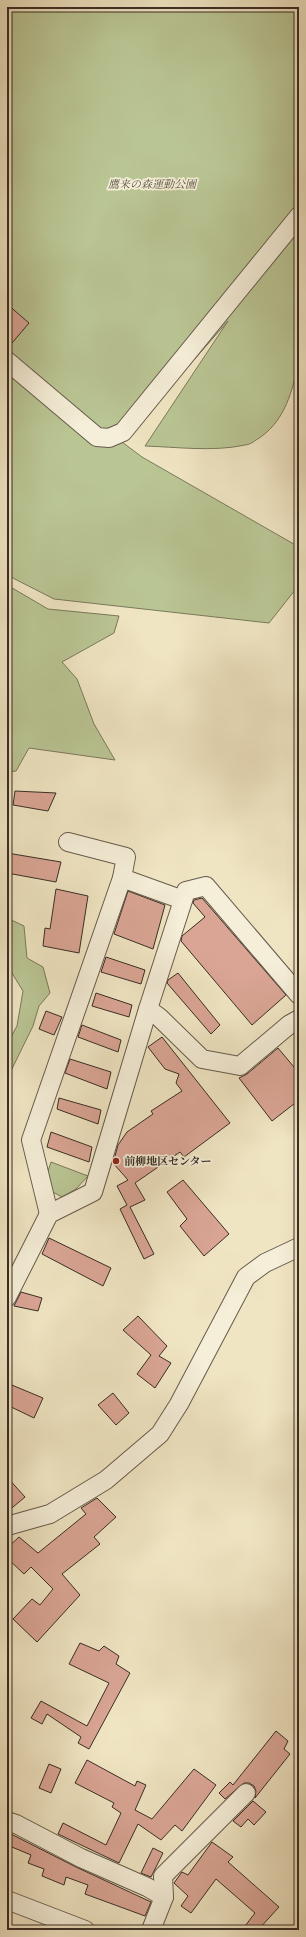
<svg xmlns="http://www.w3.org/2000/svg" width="306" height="1937" font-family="'IM FELL Great Primer','Noto Serif JP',serif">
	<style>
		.green { fill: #bac594; stroke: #79795c }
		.building { fill: #daa595; stroke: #382d25 }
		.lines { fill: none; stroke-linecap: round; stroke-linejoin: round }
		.minor-casing { stroke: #665b4c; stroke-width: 20 }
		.minor { stroke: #f5eed8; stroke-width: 18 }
		.poi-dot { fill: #8f2418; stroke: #f5eed8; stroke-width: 1.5 }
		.labels { text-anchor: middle; stroke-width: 3.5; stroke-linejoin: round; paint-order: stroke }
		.park-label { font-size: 11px; font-style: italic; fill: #585341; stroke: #f5eed8 }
		.poi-label { font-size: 11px; font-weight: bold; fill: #382d25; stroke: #f5eed8; text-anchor: start }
	</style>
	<rect width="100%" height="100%" fill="#f0e5c3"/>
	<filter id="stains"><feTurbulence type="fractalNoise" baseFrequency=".005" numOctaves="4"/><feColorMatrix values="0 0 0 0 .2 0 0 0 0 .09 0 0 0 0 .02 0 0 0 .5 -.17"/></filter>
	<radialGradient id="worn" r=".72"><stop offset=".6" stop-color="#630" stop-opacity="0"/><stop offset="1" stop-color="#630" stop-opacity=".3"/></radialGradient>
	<g class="green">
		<path d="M7 7H299V359C293 390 285 423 256 440 253 442 249 445 245 445 213 452 177 447 145 446L228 321 122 442 142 457 299 547V585L269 623 54 599 7 575Z"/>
		<path d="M7 585 48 609 119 616 114 633 62 662 77 679 94 724 115 760 29 748 16 771 7 772Z"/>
		<path d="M7 918 24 926 27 958 43 967 50 993 39 1006 33 1026 7 1079V1044L17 1026 23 991 7 965Z"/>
		<path d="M51 1162 88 1176 76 1189 62 1197 51 1191 48 1171Z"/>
	</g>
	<g class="building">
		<path d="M7 304 29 323 7 349Z"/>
		<path d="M15 791 56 793 48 811 13 805Z"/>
		<path d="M7 853 61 862 56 882 7 873Z"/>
		<path d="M56 889 88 896 79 953 43 946 45 928 50 929Z"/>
		<path d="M128 891 165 905 153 949 114 934Z"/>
		<path d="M202 898 286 995 252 1025 181 941 182 936 205 917 193 903 194 900Z"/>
		<path d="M106 957 145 970 141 984 101 972Z"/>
		<path d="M178 973 220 1025 211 1034 167 983 168 980Z"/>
		<path d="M96 993 132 1005 129 1017 92 1006Z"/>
		<path d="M46 1011 62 1017 54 1035 39 1029Z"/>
		<path d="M82 1025 121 1040 118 1052 78 1037Z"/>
		<path d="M162 1037 230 1123 184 1157 180 1152 135 1183 145 1200 130 1207 154 1254 144 1259 120 1209 127 1205 117 1186 128 1180 113 1163 118 1145 127 1132 153 1114 151 1111 182 1091 176 1083 179 1074 165 1069 148 1047Z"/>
		<path d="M278 1048 299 1073V1100L272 1121 239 1078 247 1074Z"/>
		<path d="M70 1059 111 1072 107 1089 65 1073Z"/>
		<path d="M59 1098 101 1110 98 1124 57 1109Z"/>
		<path d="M51 1132 92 1147 89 1162 47 1147Z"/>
		<path d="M183 1180 229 1234 204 1256 180 1226 187 1219 167 1192Z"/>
		<path d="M49 1238 111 1268 103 1286 42 1254Z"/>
		<path d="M21 1292 42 1298 38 1311 14 1306Z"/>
		<path d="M138 1316 167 1346 159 1356 171 1363 155 1388 137 1374 151 1355 123 1330Z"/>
		<path d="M7 1383 43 1398 34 1418 7 1405Z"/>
		<path d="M113 1393 129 1413 116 1425 98 1405Z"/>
		<path d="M7 1477 25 1497 7 1512Z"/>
		<path d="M97 1498 116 1517 94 1537 100 1544 62 1574 80 1595 37 1642 13 1619 32 1599 40 1605 53 1589 31 1567 24 1574 7 1558V1548L19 1537 38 1553 86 1514 81 1508Z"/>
		<path d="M80 1643 99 1651 104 1646 119 1656 116 1664 130 1673 89 1749 78 1743 81 1737 47 1714 42 1724 31 1718 41 1701 87 1726 109 1683 69 1664Z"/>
		<path d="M276 1731 288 1741 284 1749 290 1754 255 1798 256 1791 254 1786 249 1783H244L225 1799 219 1793 230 1782 233 1785Z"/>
		<path d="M87 1760 135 1786 137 1781 146 1785 135 1810 152 1819 194 1769 216 1785 182 1831 175 1825 161 1840 138 1824 119 1863 58 1834 63 1823 106 1845 121 1813 112 1807 114 1803 75 1783Z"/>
		<path d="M49 1764 61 1769 51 1793 39 1788Z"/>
		<path d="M253 1801 266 1812 254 1825 248 1819 241 1827 233 1821Z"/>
		<path d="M7 1832 76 1867 151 1902 145 1916 85 1894 88 1885 66 1877 64 1885 42 1876 44 1869 28 1863 31 1855 7 1845Z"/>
		<path d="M212 1842 233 1857 228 1862 279 1907 258 1930H242L255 1913 216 1879 191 1913 181 1906 188 1896 174 1883 182 1872 188 1875Z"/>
		<path d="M153 1848 163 1853 151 1877 141 1873Z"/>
	</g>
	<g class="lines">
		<g class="minor-casing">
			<g id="minor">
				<path d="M7 361 97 437 109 438 123 432 299 216"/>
				<path d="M122 878 183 900"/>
				<path d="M148 1009 186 891 206 886 299 995"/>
				<path d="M49 1214 31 1140 122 878 126 857 68 842"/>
				<path d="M7 1297 49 1214 93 1192 148 1009 159 1017 202 1059 240 1066 290 1024 299 1019"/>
				<path d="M7 1526 50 1514 106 1480 160 1434 179 1404 246 1277 265 1263 299 1247"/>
				<path d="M7 1821 16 1824 81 1858 147 1887 164 1897 151 1930"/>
				<path d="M164 1897 163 1876 246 1793"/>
				<path d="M7 1900 85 1930"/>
			</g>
		</g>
		<use href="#minor" class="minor"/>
	</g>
	<circle class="poi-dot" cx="116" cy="1161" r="4"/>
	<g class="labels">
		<g class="park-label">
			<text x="152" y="188">鷹来の森運動公園</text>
		</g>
		<g class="poi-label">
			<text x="124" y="1165">前柳地区センター</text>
		</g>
	</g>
	<rect width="306" height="1937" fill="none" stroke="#f0e5c3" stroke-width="24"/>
	<rect x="8" y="8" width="290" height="1921" fill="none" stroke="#382d25" stroke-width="2"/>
	<rect x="12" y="12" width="282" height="1913" fill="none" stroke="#382d25"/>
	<rect width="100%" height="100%" filter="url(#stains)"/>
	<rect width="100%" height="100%" fill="url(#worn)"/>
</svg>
